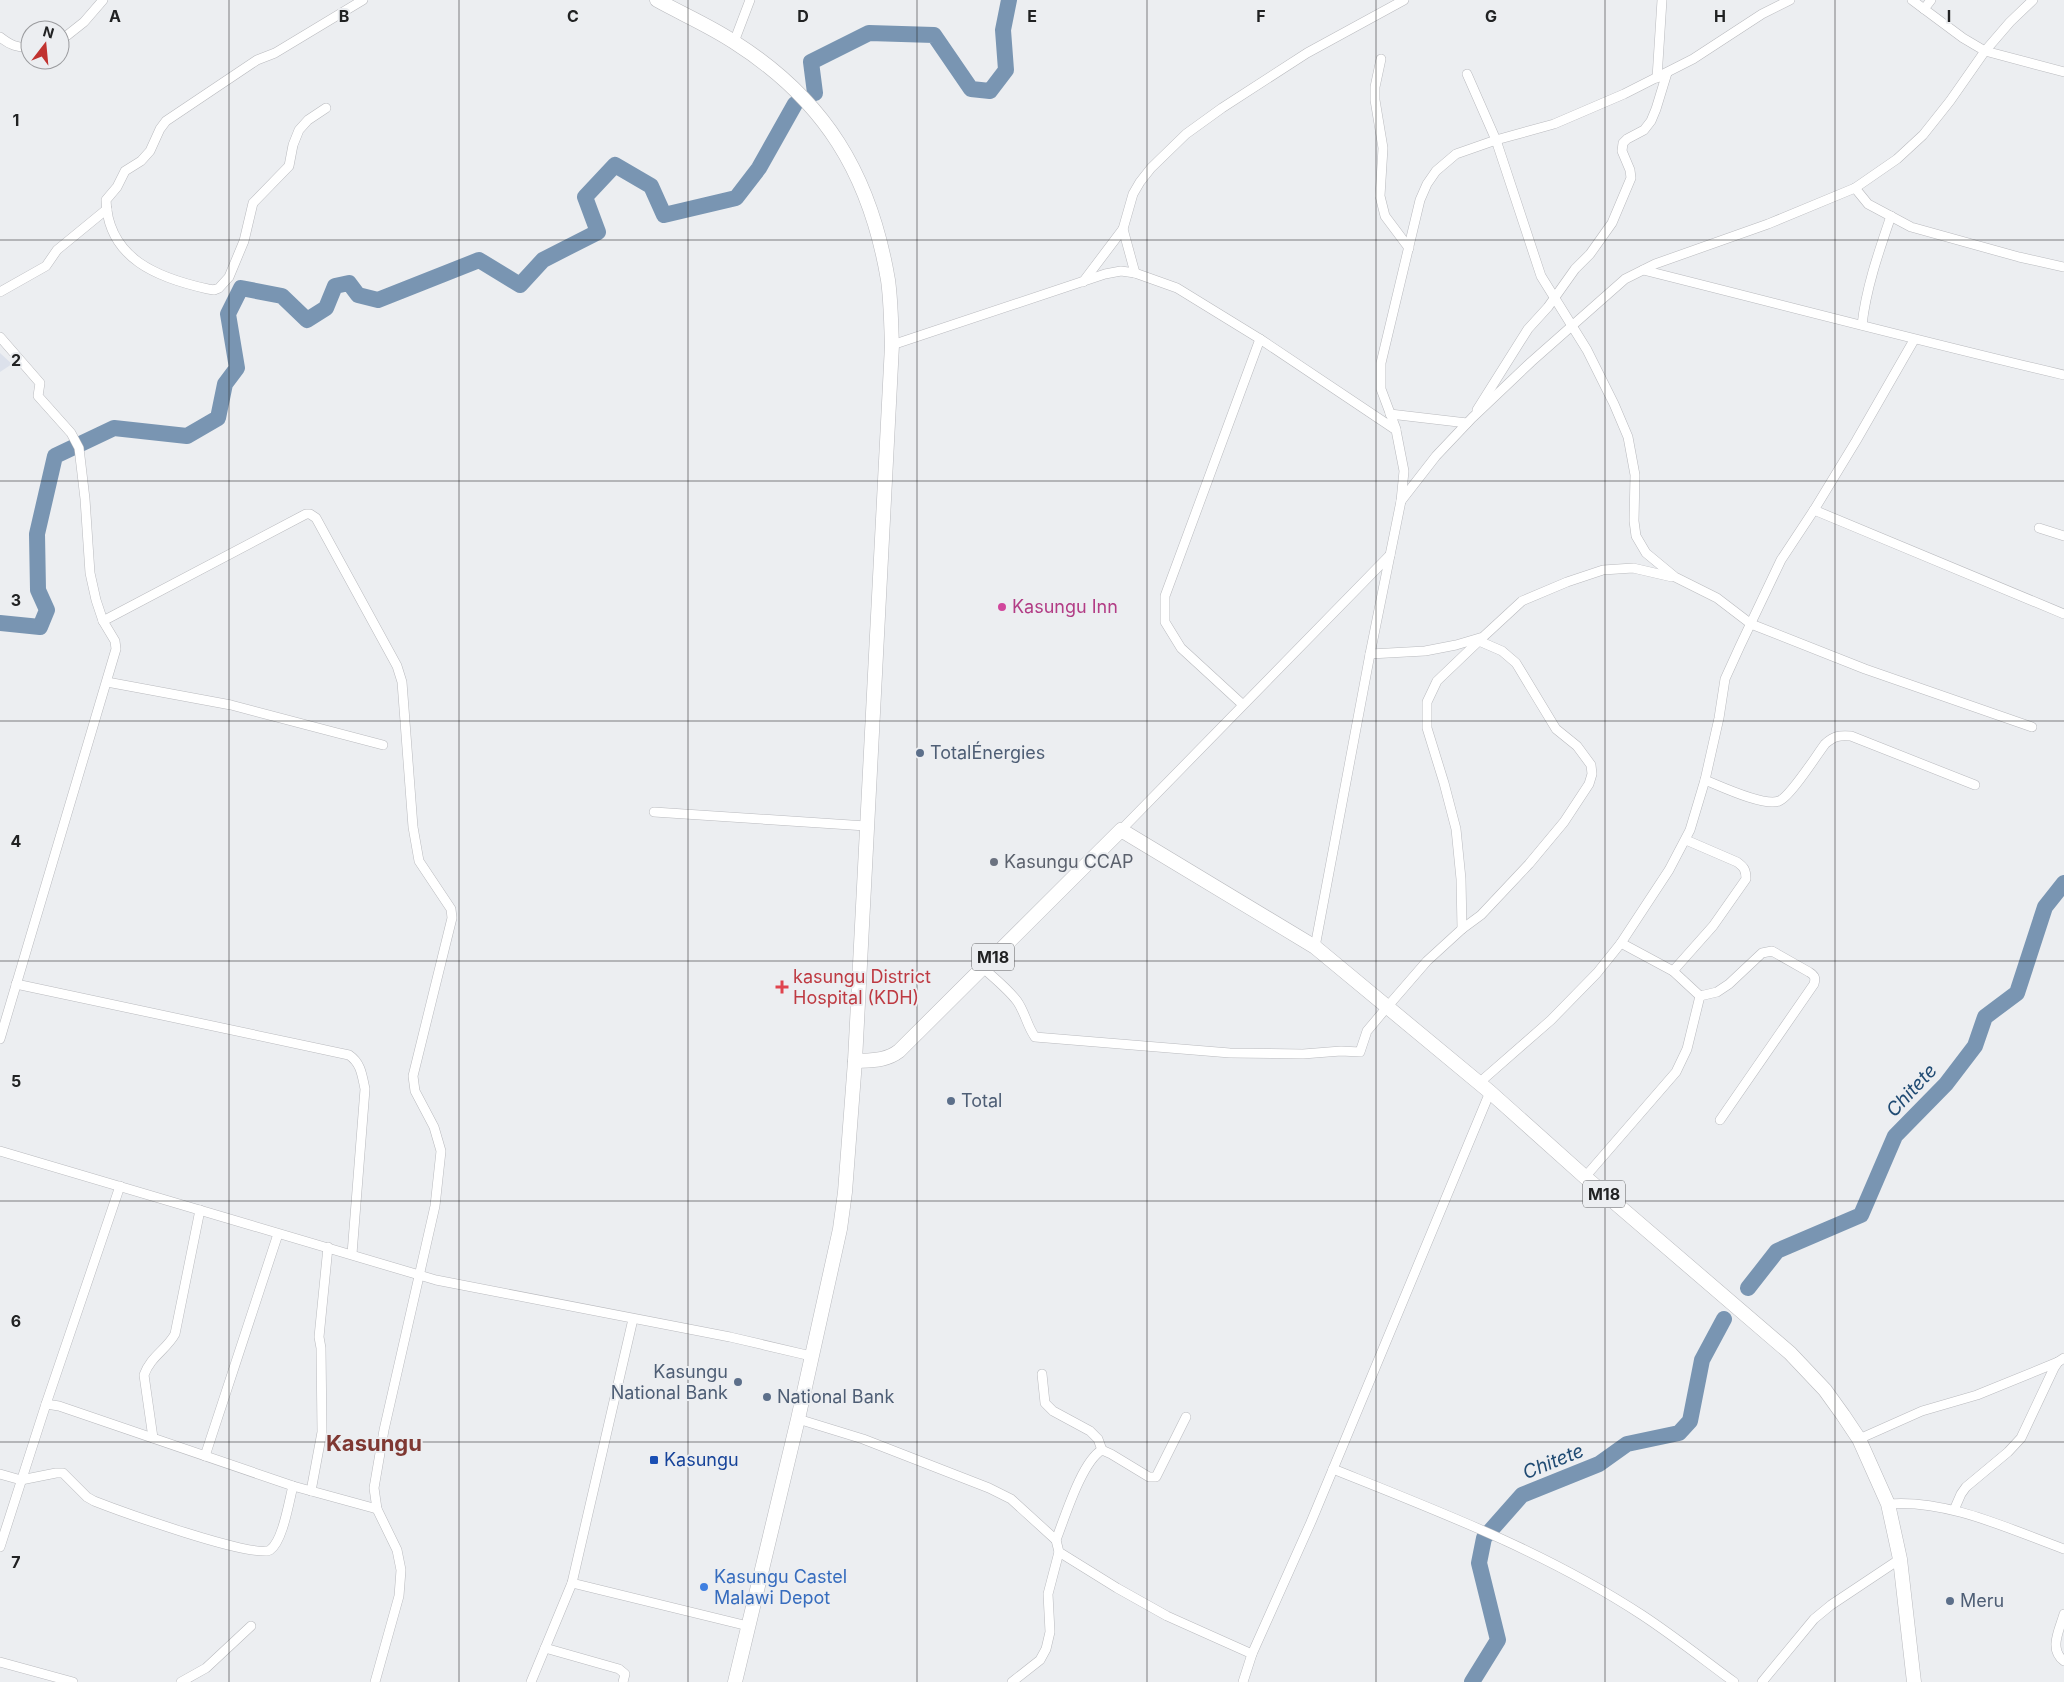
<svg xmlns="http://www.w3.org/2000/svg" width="2064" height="1682" font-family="Inter,sans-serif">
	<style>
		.built { fill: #dce1eb }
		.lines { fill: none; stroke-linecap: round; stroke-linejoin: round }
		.river { stroke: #7995b2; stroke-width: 16 }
		.street-casing { stroke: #b9babe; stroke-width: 10 }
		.primary-casing { stroke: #b9babe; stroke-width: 15 }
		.street { stroke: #fff; stroke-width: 9 }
		.primary { stroke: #fff; stroke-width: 14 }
		.grid { fill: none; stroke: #212223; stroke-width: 1; stroke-opacity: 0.55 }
		.hotel-dot { fill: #d1479c; stroke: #eceef1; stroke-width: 2 }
		.service-dot { fill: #5c6f8a; stroke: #eceef1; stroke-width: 2 }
		.worship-dot { fill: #6b7280; stroke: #eceef1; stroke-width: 2 }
		.health-dot { fill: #e0444e; stroke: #eceef1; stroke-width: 2 }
		.transit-dot { fill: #1a4fb4; stroke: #eceef1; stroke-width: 2 }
		.shop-dot { fill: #3f7fe0; stroke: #eceef1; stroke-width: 2 }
		.labels { text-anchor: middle; stroke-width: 4; stroke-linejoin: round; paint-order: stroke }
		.shield { fill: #eceef1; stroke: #5e5f61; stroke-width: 1 }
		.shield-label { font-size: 16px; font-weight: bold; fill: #212223 }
		.hotel-label { font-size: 18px; fill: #b23c85; stroke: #eceef1; text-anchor: start }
		.service-label { font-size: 18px; fill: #4e5e75; stroke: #eceef1; text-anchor: start }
		.worship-label { font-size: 18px; fill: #5b616d; stroke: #eceef1; text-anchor: start }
		.health-label { font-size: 18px; fill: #be3a42; stroke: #eceef1; text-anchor: start }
		.transit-label { font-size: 18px; fill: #164399; stroke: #eceef1; text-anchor: start }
		.shop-label { font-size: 18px; fill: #366cbe; stroke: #eceef1; text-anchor: start }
		.water-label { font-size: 19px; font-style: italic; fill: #204b73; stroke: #eceef1 }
		.district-label { font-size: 22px; font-weight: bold; fill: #7f3832; stroke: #eceef1 }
		.grid-label { font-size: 16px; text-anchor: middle; font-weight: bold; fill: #212223; stroke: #eceef1; stroke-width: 4; stroke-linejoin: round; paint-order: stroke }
	</style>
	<rect width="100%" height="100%" fill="#eceef1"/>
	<path class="built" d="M0 353 12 364 0 372Z"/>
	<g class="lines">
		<g class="river">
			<path d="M815 93 811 62 869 33 934 35 971 89 990 91 1006 70 1003 30 1009 0"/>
			<path d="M0 623 40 627 47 610 38 590 37 534 55 456 114 428 187 436 218 418 225 384 237 368 228 314 241 288 282 296 307 320 326 308 335 286 349 283 358 295 378 300 479 260 520 285 543 260 598 232 585 197 615 165 651 186 664 215 736 198 759 168 795 104"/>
			<path d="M1748 1288 1777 1251 1861 1215 1895 1136 1946 1084 1975 1046 1985 1017 2017 993 2045 907 2064 883"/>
			<path d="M1472 1682 1498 1640 1479 1563 1484 1538 1522 1495 1599 1464 1627 1444 1679 1433 1690 1421 1702 1360 1724 1319"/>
		</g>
		<g class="street-casing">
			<g id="street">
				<path d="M1912 0 1924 9"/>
				<path d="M1931 0 1924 9 1963 38 1985 51 2064 72"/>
				<path d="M0 37C10 45 17 48 30 47"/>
				<path d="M60 41 84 22 103 0"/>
				<path d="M734 42 750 0"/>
				<path d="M1381 59 1375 87V100L1383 148 1380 196 1385 216 1409 248"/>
				<path d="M1467 74 1496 140 1541 276 1587 350 1614 404 1628 437 1635 475 1634 521 1636 536 1646 553 1675 577 1717 598 1751 624 1865 669 2032 727"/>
				<path d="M1657 78 1662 0"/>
				<path d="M326 108 308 120 299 130 293 145 289 166 253 203 244 241 229 277 219 288 214 290 208 289C158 278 108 259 106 200L117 187 125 171 141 161 150 151 160 129 166 121 257 60 275 53 363 0"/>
				<path d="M1855 188 1868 204 1911 227 2019 257 2064 267"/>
				<path d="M1123 229 1135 273"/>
				<path d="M1643 270C1783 305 1923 342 2064 375"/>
				<path d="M1083 282 1123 229 1133 194 1140 182 1151 168 1186 134 1222 108 1307 53 1404 0"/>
				<path d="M0 292 46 266 57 250 107 209"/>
				<path d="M1862 325C1866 288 1879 251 1891 216"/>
				<path d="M0 337 40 383 38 396 71 433 79 448 85 499 90 573 96 600 103 621 115 641 116 649 0 1039"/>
				<path d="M892 345 1105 274 1121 271 1135 273 1177 288 1260 339 1396 430 1404 471 1401 501 1370 654 1315 947"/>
				<path d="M1477 410 1528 329 1548 307 1575 269 1590 254 1612 223 1631 178 1630 170 1622 151 1623 143 1627 139 1644 130 1651 121 1656 109 1667 73"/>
				<path d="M1390 414 1467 423"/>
				<path d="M1396 429 1381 389V363L1420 200 1427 184 1436 171 1456 154 1496 140 1554 124 1624 94 1693 59 1762 14 1790 0"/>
				<path d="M1401 501 1436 456 1472 418 1531 362 1625 279 1655 264 1768 224 1855 188 1897 159 1923 135 1950 101 1985 51 2010 22 2033 0"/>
				<path d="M1814 510 2064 614"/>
				<path d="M2039 528 2064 536"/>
				<path d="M103 621 306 514H310L316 518 397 666 402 682 413 827 419 861 451 909 452 918 413 1076 415 1091 434 1127 441 1151 435 1206 384 1430 374 1488 377 1509 397 1550 401 1570 399 1596 375 1682"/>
				<path d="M1370 654 1425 651 1456 645 1483 637 1522 601 1567 582 1603 570 1633 568 1672 577"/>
				<path d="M107 682 231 705 383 745"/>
				<path d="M1242 704 1181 648 1165 622V596L1260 339"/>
				<path d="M1705 780C1720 786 1764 807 1779 801 1790 797 1816 756 1825 744 1834 736 1839 735 1851 736L1975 785"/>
				<path d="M654 812 866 826"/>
				<path d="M1121 830 1390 555"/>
				<path d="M1462 929 1461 879 1456 829 1444 783 1427 728V702L1437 681 1482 638"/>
				<path d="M982 967C994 978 1008 989 1017 1001 1025 1012 1027 1026 1035 1037L1230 1053 1303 1054 1341 1051 1360 1052 1367 1031 1388 1006 1427 961 1462 929 1481 915 1529 864 1564 822 1589 784 1592 774 1591 765 1577 746 1556 729 1516 663 1502 651 1479 641"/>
				<path d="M1673 971 1713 926 1746 879C1746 870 1744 867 1737 862L1686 840"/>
				<path d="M16 984 349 1055C361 1063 362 1075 365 1089L352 1254"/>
				<path d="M1700 996 1717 992 1729 984 1762 953 1772 951 1809 972C1814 975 1816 977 1814 984L1720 1120"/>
				<path d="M1479 1083 1551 1020 1597 973 1621 943 1669 870 1690 830 1705 780 1719 718 1725 679 1740 646 1781 560 1814 510 1856 441 1914 340"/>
				<path d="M0 1151 436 1280 730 1337 811 1356"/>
				<path d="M1585 1177 1676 1072 1687 1049 1700 996 1673 971 1621 943"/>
				<path d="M1042 1374 1045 1403 1053 1411 1090 1431 1098 1439 1102 1450"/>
				<path d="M46 1404 59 1406 293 1486 377 1509"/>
				<path d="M798 1419 863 1439 989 1488 1011 1499 1056 1540 1059 1552 1117 1588 1167 1616 1252 1654"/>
				<path d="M153 1438 144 1375C150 1357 167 1349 175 1334L200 1210"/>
				<path d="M1859 1439 1922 1411 1977 1395 2058 1362"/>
				<path d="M205 1456 278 1234"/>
				<path d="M1333 1469C1438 1511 1546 1552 1642 1615 1674 1636 1704 1660 1734 1682"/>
				<path d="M0 1474 21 1480 56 1473H63L87 1497 94 1501C117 1510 256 1560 270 1550 283 1541 289 1501 293 1486"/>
				<path d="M311 1491 322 1432 321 1348 319 1337 328 1247"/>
				<path d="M1888 1504C1947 1499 2009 1529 2064 1549"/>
				<path d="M1954 1510 1961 1494 1966 1487 2008 1452 2021 1438 2054 1368 2058 1362 2064 1358"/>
				<path d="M1056 1540C1065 1517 1082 1461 1102 1450L1111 1454 1149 1477H1156L1186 1417"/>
				<path d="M0 1547 46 1404 120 1186"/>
				<path d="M572 1583 748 1626"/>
				<path d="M2064 1614C2060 1629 2048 1649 2064 1661"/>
				<path d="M545 1648 619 1669 625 1674 623 1682"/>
				<path d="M0 1662 73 1682"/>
				<path d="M181 1682 206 1668 251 1626"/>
				<path d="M531 1682 572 1583 633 1319"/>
				<path d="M1012 1682 1040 1660 1046 1649 1050 1632 1048 1594 1059 1552"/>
				<path d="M1243 1682 1252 1654 1311 1522 1490 1092"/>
				<path d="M1762 1682 1814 1619 1831 1605 1900 1559"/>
			</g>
		</g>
		<g class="primary-casing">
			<g id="primary">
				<path d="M657 0C682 14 710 26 734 42 825 100 870 174 888 280 891 301 891 323 892 345L855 1061 845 1192 840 1229 798 1419 735 1682"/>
				<path d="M855 1061C872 1060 886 1061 899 1051L1121 830 1315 947 1490 1092 1585 1177 1790 1353 1825 1390 1843 1415 1859 1439 1888 1504 1900 1559 1914 1682"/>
			</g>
		</g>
		<use href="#street" class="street"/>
		<use href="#primary" class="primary"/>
	</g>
	<path class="grid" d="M229 0V1682M459 0V1682M688 0V1682M917 0V1682M1147 0V1682M1376 0V1682M1605 0V1682M1835 0V1682M0 240H2064M0 481H2064M0 721H2064M0 961H2064M0 1201H2064M0 1442H2064"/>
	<circle class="hotel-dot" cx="1002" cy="607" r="5"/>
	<g class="service-dot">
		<circle cx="920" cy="753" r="5"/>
		<circle cx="951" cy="1101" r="5"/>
		<circle cx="738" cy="1382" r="5"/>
		<circle cx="767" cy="1397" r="5"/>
		<circle cx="1950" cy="1601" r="5"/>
	</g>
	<circle class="worship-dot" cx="994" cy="862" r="5"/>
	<path class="health-dot" d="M779.5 979.5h5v5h5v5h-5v5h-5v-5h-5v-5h5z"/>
	<rect class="transit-dot" x="649" y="1455" width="10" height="10" rx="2.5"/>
	<circle class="shop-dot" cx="704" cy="1587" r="5"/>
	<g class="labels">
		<g class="shield">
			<rect x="972" y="943.5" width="42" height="27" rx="4"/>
			<rect x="1583" y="1180.5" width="42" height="27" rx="4"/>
		</g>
		<g class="shield-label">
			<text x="993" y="963">M18</text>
			<text x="1604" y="1200">M18</text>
		</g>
		<g class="hotel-label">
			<text x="1012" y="613">Kasungu Inn</text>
		</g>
		<g class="service-label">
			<text x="930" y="759">TotalÉnergies</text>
			<text x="961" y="1107">Total</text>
			<text x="728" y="1378" text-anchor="end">Kasungu<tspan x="728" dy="21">National Bank</tspan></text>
			<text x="777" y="1403">National Bank</text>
			<text x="1960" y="1607">Meru</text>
		</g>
		<g class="worship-label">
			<text x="1004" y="868">Kasungu CCAP</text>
		</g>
		<g class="health-label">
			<text x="793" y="983">kasungu District<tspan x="793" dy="21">Hospital (KDH)</tspan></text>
		</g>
		<g class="transit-label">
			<text x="664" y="1466">Kasungu</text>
		</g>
		<g class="shop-label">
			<text x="714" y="1583">Kasungu Castel<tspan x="714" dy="21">Malawi Depot</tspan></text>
		</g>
		<g class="water-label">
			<text transform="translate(1911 1090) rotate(-47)" y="7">Chitete</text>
			<text transform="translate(1553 1461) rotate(-22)" y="7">Chitete</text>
		</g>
		<g class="district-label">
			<text x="374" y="1451">Kasungu</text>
		</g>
	</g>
	<g class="grid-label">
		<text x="115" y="22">A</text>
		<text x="344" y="22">B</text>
		<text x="573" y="22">C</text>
		<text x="803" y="22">D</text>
		<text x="1032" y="22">E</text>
		<text x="1261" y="22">F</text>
		<text x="1491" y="22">G</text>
		<text x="1720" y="22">H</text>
		<text x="1949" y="22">I</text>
		<text x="16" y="126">1</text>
		<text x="16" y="366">2</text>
		<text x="16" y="606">3</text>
		<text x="16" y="847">4</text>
		<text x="16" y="1087">5</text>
		<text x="16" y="1327">6</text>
		<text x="16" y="1568">7</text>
	</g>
	<g transform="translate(45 45) rotate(16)"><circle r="24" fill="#eceef1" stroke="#9b9c9f"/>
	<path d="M0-4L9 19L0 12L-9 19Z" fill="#c13330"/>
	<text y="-8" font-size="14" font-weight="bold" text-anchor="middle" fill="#212223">N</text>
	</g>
</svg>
